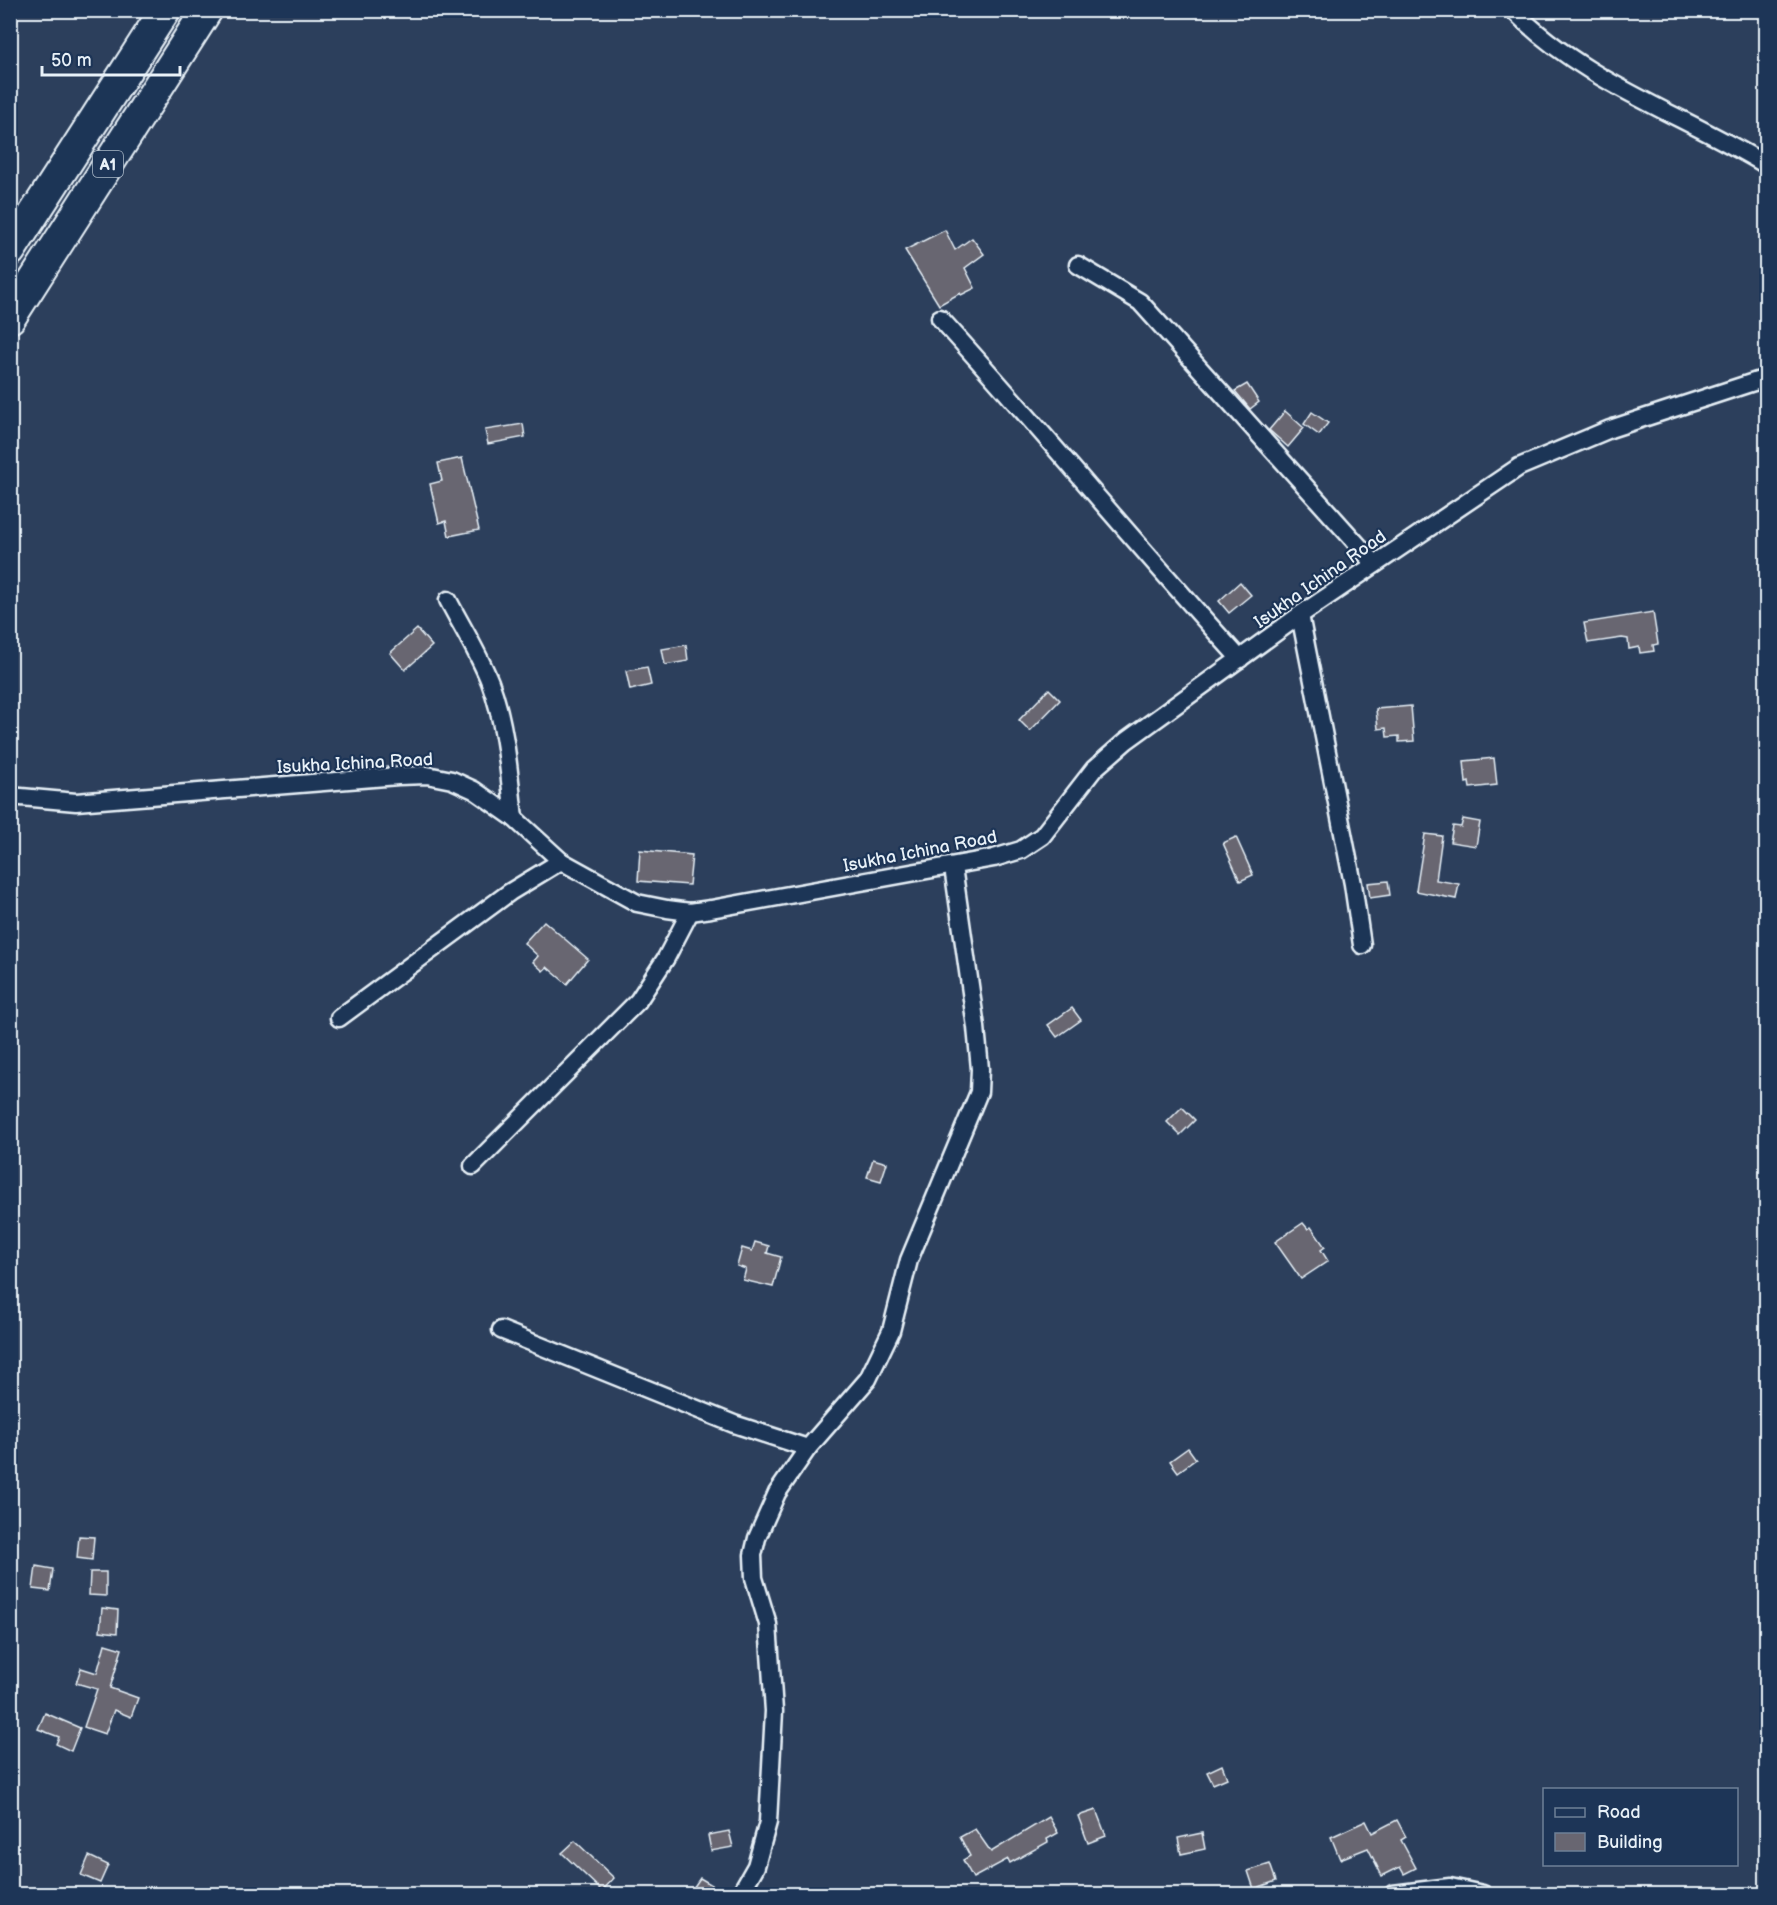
<svg xmlns="http://www.w3.org/2000/svg" width="1777" height="1905" font-family="'Balsamiq Sans',sans-serif">
	<style>
		.building { fill: #686671; stroke: #e8f1f8; stroke-width: 1.5 }
		.lines { fill: none; stroke-linecap: round; stroke-linejoin: round }
		.street-casing { stroke: #e8f1f8; stroke-width: 21 }
		.highway-casing { stroke: #e8f1f8; stroke-width: 34 }
		.street { stroke: #1d3557; stroke-width: 16 }
		.highway { stroke: #1d3557; stroke-width: 30 }
		.labels { text-anchor: middle; stroke-width: 4.5; stroke-linejoin: round; paint-order: stroke }
		.shield { fill: #1d3557; stroke: #abb9c8; stroke-width: 1.5 }
		.shield-label { font-size: 16px; font-weight: bold; fill: #e8f1f8 }
		.street-label { font-size: 18px; fill: #e8f1f8; stroke: #1d3557 }
	</style>
	<rect width="100%" height="100%" fill="#2c3f5c"/>
	<filter id="ink" filterUnits="userSpaceOnUse"><feTurbulence type="fractalNoise" baseFrequency=".0167" numOctaves="2"/><feDisplacementMap in="SourceGraphic" scale="12" xChannelSelector="R" yChannelSelector="G"/><feConvolveMatrix kernelMatrix="1 2 1 2 8 2 1 2 1" color-interpolation-filters="sRGB"/></filter>
	<g filter="url(#ink)">
		<g class="building">
			<path d="M945 230 955 250 972 238 984 254 965 268 975 288 961 295 960 293 939 305 905 250Z"/>
			<path d="M1247 384 1259 402 1250 409 1235 391Z"/>
			<path d="M1285 411 1304 428 1288 447 1269 430Z"/>
			<path d="M1312 412 1328 423 1319 435 1304 424Z"/>
			<path d="M523 424 525 437 488 444 485 430Z"/>
			<path d="M462 458 479 530 449 536 446 521 439 523 430 484 442 481 438 463Z"/>
			<path d="M1240 582 1251 595 1229 613 1219 601Z"/>
			<path d="M1653 612 1658 644 1653 645 1654 651 1640 653 1639 647 1629 649 1628 639 1622 638 1588 643 1584 623Z"/>
			<path d="M417 629 432 646 405 670 390 653Z"/>
			<path d="M686 645 688 661 665 665 662 649Z"/>
			<path d="M647 667 651 685 630 690 626 671Z"/>
			<path d="M1049 689 1060 700 1030 731 1019 720Z"/>
			<path d="M1411 706 1414 741 1399 742V736L1387 737 1386 728 1378 729 1376 709Z"/>
			<path d="M1494 758 1497 785 1470 788 1469 782 1466 783 1464 761Z"/>
			<path d="M1463 819 1480 822 1476 846 1450 842 1453 826 1461 827Z"/>
			<path d="M1425 834 1442 836 1436 880 1459 884 1456 899 1416 891Z"/>
			<path d="M1236 837 1253 875 1240 881 1223 843Z"/>
			<path d="M640 850 692 855 689 885 638 881Z"/>
			<path d="M1388 881 1390 895 1370 898 1368 883Z"/>
			<path d="M544 921 588 959 567 984 547 967 543 971 533 962 538 956 524 943Z"/>
			<path d="M1072 1008 1081 1020 1057 1037 1048 1025Z"/>
			<path d="M1182 1107 1195 1120 1180 1135 1167 1122Z"/>
			<path d="M873 1159 887 1163 881 1181 867 1177Z"/>
			<path d="M1303 1223 1308 1229 1311 1227 1325 1247 1321 1250 1328 1261 1301 1279 1275 1242Z"/>
			<path d="M755 1242 769 1246 767 1253 781 1257 773 1287 743 1280 746 1269 737 1266 742 1248 752 1251Z"/>
			<path d="M1188 1448 1196 1459 1178 1472 1170 1461Z"/>
			<path d="M79 1536 94 1537 92 1560 77 1558Z"/>
			<path d="M36 1566 53 1569 50 1591 33 1589Z"/>
			<path d="M90 1572H106V1596L89 1595Z"/>
			<path d="M102 1608 118 1610 117 1633 100 1631Z"/>
			<path d="M105 1644 122 1649 110 1688 138 1698 131 1717 114 1710 105 1734 84 1727 97 1689 76 1683 81 1668 97 1673Z"/>
			<path d="M45 1713 80 1728 71 1751 56 1744 59 1737 38 1729Z"/>
			<path d="M1222 1765 1227 1778 1213 1784 1207 1772Z"/>
			<path d="M1096 1810 1106 1836 1088 1843 1078 1816Z"/>
			<path d="M1049 1817 1058 1833 1047 1839 1048 1842 1010 1863 1008 1859 973 1878 963 1860 970 1856 960 1837 975 1829 991 1852Z"/>
			<path d="M1397 1820 1406 1837 1401 1840 1416 1868 1404 1874 1400 1867 1382 1876 1368 1848 1340 1859 1331 1837 1366 1821 1372 1833Z"/>
			<path d="M729 1831 733 1847 711 1851 708 1835Z"/>
			<path d="M1202 1833 1205 1849 1181 1854 1178 1838Z"/>
			<path d="M575 1841 614 1878 602 1891 562 1853Z"/>
			<path d="M89 1856 108 1865 100 1883 81 1875Z"/>
			<path d="M1270 1864 1276 1881 1254 1889 1248 1871Z"/>
			<path d="M700 1878 712 1885 706 1894H689Z"/>
		</g>
		<g class="lines">
			<g class="street-casing">
				<g id="street">
					<path d="M1513 10C1583 82 1682 114 1766 165"/>
					<path d="M1078 265 1140 302 1375 564"/>
					<path d="M940 318C1042 430 1138 547 1240 659"/>
					<path d="M448 600C462 627 479 654 490 682 506 725 509 773 514 818"/>
					<path d="M1300 615 1353 884 1362 945"/>
					<path d="M10 796 76 802 398 776 427 775 452 780 474 790 514 818 561 861 637 903 667 909 690 912 711 909 994 858 1021 850 1042 836 1094 769 1126 741 1300 615 1519 467 1610 429 1766 378"/>
					<path d="M339 1018 510 892 561 861"/>
					<path d="M473 1166 638 1001 666 958 690 912"/>
					<path d="M501 1330 734 1424 808 1448"/>
					<path d="M740 1894 756 1866 768 1822 774 1711 768 1624 754 1578 753 1555 757 1538 777 1493 808 1448 868 1379 891 1331 909 1260 979 1092 980 1069 976 1027 953 867"/>
					<path d="M1393 1894 1450 1887 1483 1894"/>
				</g>
			</g>
			<g class="highway-casing">
				<g id="highway">
					<path d="M10 251 165 10"/>
					<path d="M10 318 207 10"/>
				</g>
			</g>
			<use href="#street" class="street"/>
			<use href="#highway" class="highway"/>
		</g>
	</g>
	<g class="labels">
		<rect class="shield" x="93" y="151" width="30" height="26" rx="4.5"/>
		<g class="shield-label">
			<text x="108" y="170">A1</text>
		</g>
		<g class="street-label">
			<text transform="translate(1320 579) rotate(-35)" y="6">Isukha Ichina Road</text>
			<text transform="translate(355 763) rotate(-3)" y="6">Isukha Ichina Road</text>
			<text transform="translate(920 851) rotate(-11)" y="6">Isukha Ichina Road</text>
		</g>
	</g>
	<rect width="1777" height="1905" fill="none" stroke="#1d3557" stroke-width="36"/>
	<rect x="18" y="18" width="1741" height="1869" fill="none" stroke="#e8f1f8" stroke-width="2" filter="url(#ink)"/>
	<rect x="1543" y="1788" width="195" height="78" fill="#1d3557" stroke="#6e8097" stroke-width="1.5"/>
	<rect x="1555" y="1808" width="30" height="9" fill="#1d3557" stroke="#6e8097" stroke-width="1.5"/>
	<text x="1597" y="1818" font-size="18" fill="#e8f1f8">Road</text>
	<rect x="1555" y="1833" width="30" height="18" fill="#686671" stroke="#6e8097" stroke-width="1.5"/>
	<text x="1597" y="1848" font-size="18" fill="#e8f1f8">Building</text>
	<path d="M42 66v9h138v-9" fill="none" stroke="#e8f1f8" stroke-width="3"/>
	<text x="51" y="66" font-size="18" fill="#e8f1f8" stroke="#1d3557" stroke-width="4.5" paint-order="stroke">50 m</text>
</svg>
